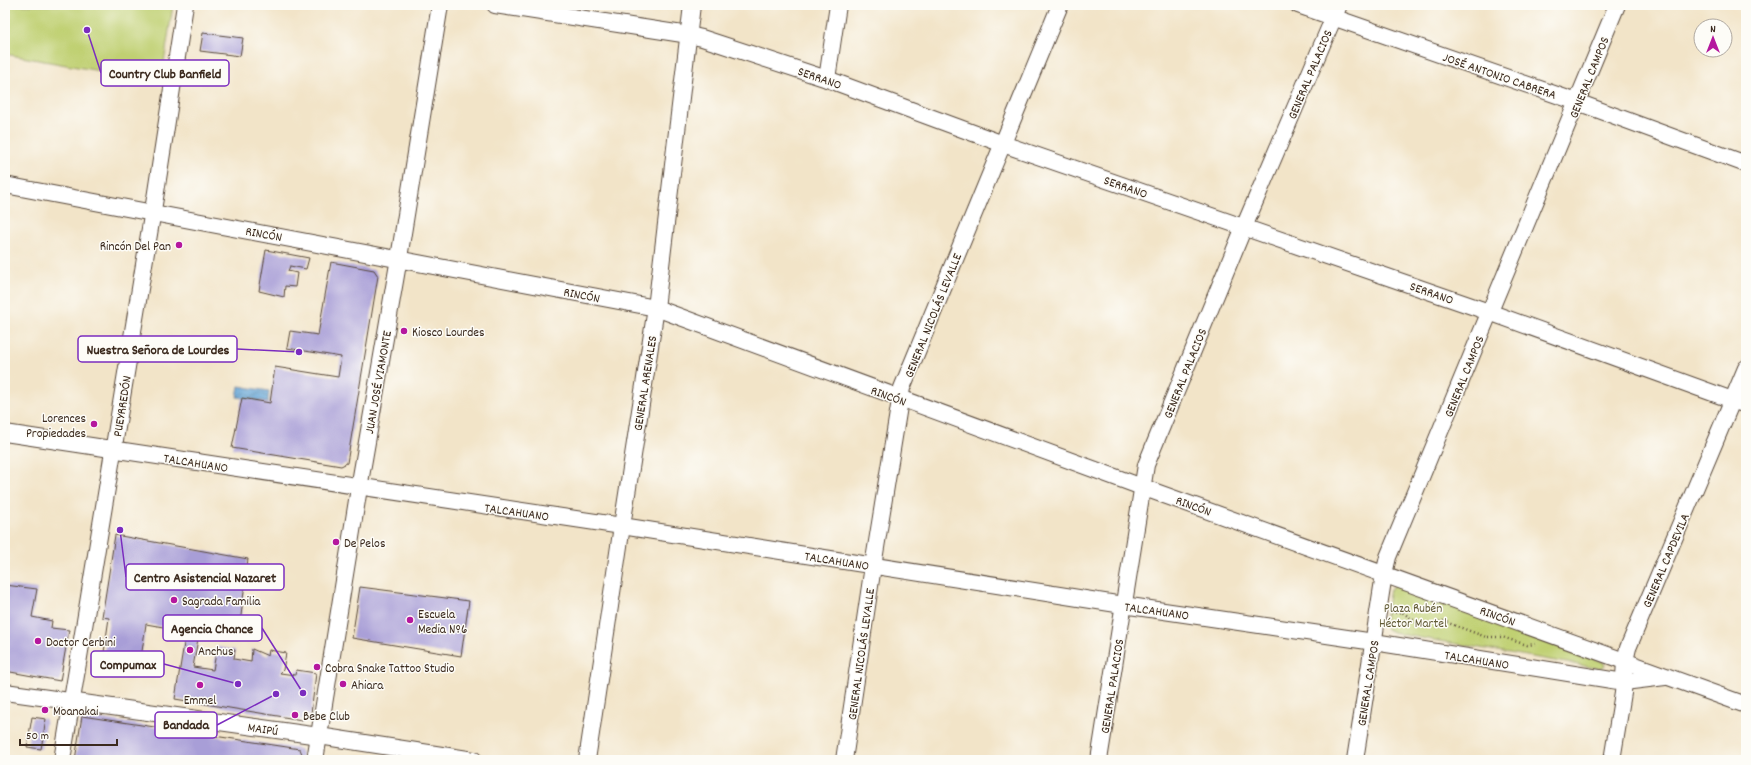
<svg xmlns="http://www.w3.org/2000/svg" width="1751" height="765" font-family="Dekko,sans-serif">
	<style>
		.green { fill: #c0d072; stroke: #7e7d48 }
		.water { fill: url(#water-waves); stroke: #4e6679 }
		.building { fill: #a89ed7 }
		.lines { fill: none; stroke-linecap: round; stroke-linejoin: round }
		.street-casing { stroke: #564638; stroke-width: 18 }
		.path { stroke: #564638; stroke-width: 2.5; stroke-dasharray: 1 3; stroke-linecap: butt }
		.street { stroke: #fff; stroke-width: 16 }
		.poi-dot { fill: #b5179e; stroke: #fdfcf7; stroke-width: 1.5 }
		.labels { text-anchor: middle; stroke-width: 3; stroke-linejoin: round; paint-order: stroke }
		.street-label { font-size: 13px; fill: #3b2a1e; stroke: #fdfcf7 }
		.poi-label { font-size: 13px; fill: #3b2a1e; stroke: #fdfcf7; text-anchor: start }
		.park-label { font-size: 13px; fill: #635c37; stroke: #fdfcf7 }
		.leader { fill: none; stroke: #7b2cbf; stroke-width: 1.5 }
		.callout-dot { fill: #7b2cbf; stroke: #fdfcf7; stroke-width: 1.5 }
		.callout { fill: #fdfcf7; stroke: #7b2cbf; stroke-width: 1.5 }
		.callout-label { font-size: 14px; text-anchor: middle; font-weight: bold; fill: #3b2a1e }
	</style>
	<defs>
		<pattern id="water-waves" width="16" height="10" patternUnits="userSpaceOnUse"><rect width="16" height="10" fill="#61a2d4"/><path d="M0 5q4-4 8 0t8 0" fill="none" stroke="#5184ab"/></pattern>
	</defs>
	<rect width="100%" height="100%" fill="#fdfcf7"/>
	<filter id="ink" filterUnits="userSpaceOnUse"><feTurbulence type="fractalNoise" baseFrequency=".025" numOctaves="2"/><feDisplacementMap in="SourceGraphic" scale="8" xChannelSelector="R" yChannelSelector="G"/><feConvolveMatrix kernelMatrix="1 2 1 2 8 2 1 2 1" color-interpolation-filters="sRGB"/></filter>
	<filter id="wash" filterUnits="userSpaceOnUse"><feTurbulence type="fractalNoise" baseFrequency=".012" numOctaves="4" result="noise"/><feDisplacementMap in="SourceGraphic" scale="16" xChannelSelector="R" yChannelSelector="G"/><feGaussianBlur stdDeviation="0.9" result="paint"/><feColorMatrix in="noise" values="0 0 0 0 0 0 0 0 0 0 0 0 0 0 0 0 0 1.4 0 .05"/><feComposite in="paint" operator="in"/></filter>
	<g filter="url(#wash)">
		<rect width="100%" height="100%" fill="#f2e4c8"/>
		<g class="green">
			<path d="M5 5H173L161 82 5 54Z"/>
			<path d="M1395 585 1603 662 1605 665 1602 669 1393 633 1387 630 1384 625 1390 589Z"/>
		</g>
		<path class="water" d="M239 386 269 391 268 402 237 397Z"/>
		<g id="blocks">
			<g class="building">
				<path d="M203 33 243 38 240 56 200 51Z"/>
				<path d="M266 250 309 258 306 269 290 266 288 271 297 273 295 287 285 286 284 297 259 291Z"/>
				<path d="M331 262 374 270 378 276 347 463 341 466 232 448 242 398 270 403 275 367 338 377 341 357 287 348 290 331 318 335Z"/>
				<path d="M115 535 248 559 238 640 199 633 193 667 213 670 217 647 235 650 234 659 251 662 252 649 268 656 269 650 286 653 283 670 280 673 295 675 296 670 316 673 311 714 302 720 175 699 186 631 146 624 140 665 131 663 130 668 109 665 110 660 103 659 109 618 102 617Z"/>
				<path d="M5 585 37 589 32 617 52 621 51 628 69 630 60 681 5 671Z"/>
				<path d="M360 587 469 601 461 656 352 638Z"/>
				<path d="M82 716 300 749 302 754 301 760H75Z"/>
				<path d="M32 717 46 719 41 749 27 747Z"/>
			</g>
		</g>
	</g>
	<g filter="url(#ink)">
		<use href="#blocks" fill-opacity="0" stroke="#564638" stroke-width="1"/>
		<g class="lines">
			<g class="street-casing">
				<g id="street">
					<path d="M495 5 689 35 702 38 827 79 1003 144 1489 312 1746 405"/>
					<path d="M1298 5 1577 102 1746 164"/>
					<path d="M827 79 838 5"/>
					<path d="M5 185 656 308 1142 487 1746 705"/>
					<path d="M5 433 622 526 1123 605 1374 642 1624 682 1665 677"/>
					<path d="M5 692 319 736 474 760"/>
					<path d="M62 760 156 192 185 5"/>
					<path d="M315 760 359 488 399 258 440 5"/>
					<path d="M587 760 622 526 656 308 692 5"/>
					<path d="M844 760 873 566 902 388 1060 5"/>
					<path d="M1099 760 1146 465 1244 227 1339 5"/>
					<path d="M1355 760 1384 574 1388 557 1617 5"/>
					<path d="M1612 760 1623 693 1625 661 1628 648 1746 368"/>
				</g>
			</g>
			<path class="path" d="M1391 613 1402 612 1419 624H1427L1443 621 1486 637H1502L1527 645 1535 644"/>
			<use href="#street" class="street"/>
		</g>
	</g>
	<g class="poi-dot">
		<circle cx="179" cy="245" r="4"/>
		<circle cx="404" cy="331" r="4"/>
		<circle cx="94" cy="424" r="4"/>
		<circle cx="336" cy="542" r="4"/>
		<circle cx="174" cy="600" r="4"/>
		<circle cx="410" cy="620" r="4"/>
		<circle cx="38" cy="641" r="4"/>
		<circle cx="190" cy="650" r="4"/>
		<circle cx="317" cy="667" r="4"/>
		<circle cx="343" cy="684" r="4"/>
		<circle cx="200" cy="685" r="4"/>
		<circle cx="45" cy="710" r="4"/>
		<circle cx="295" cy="715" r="4"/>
	</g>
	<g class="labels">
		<g class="street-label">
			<text transform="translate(1309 74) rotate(-67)" y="5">GENERAL PALACIOS</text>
			<text transform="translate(1500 75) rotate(19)" y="5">JOSÉ ANTONIO CABRERA</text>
			<text transform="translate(820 77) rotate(19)" y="5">SERRANO</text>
			<text transform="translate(1588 77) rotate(-68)" y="5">GENERAL CAMPOS</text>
			<text transform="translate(1126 186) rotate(19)" y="5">SERRANO</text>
			<text transform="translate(264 233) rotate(10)" y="5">RINCÓN</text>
			<text transform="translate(1432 292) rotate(19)" y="5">SERRANO</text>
			<text transform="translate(582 294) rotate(11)" y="5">RINCÓN</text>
			<text transform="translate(932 315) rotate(-68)" y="5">GENERAL NICOLÁS LEVALLE</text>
			<text transform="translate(1184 373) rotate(-68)" y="5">GENERAL PALACIOS</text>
			<text transform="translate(1463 376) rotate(-68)" y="5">GENERAL CAMPOS</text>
			<text transform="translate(377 382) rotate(-80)" y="5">JUAN JOSÉ VIAMONTE</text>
			<text transform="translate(644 383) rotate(-81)" y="5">GENERAL ARENALES</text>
			<text transform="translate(889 395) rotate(20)" y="5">RINCÓN</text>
			<text transform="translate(121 406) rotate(-81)" y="5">PUEYRREDÓN</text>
			<text transform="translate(196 462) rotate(9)" y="5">TALCAHUANO</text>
			<text transform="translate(1194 505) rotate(20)" y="5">RINCÓN</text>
			<text transform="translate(517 511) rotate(8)" y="5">TALCAHUANO</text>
			<text transform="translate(837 560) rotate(9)" y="5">TALCAHUANO</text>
			<text transform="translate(1665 560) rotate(-67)" y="5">GENERAL CAPDEVILA</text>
			<text transform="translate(1157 610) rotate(8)" y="5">TALCAHUANO</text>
			<text transform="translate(1498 615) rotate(20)" y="5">RINCÓN</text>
			<text transform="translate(860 654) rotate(-82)" y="5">GENERAL NICOLÁS LEVALLE</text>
			<text transform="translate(1477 659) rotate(9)" y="5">TALCAHUANO</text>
			<text transform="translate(1367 683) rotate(-81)" y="5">GENERAL CAMPOS</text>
			<text transform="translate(1111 686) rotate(-81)" y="5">GENERAL PALACIOS</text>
			<text transform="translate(263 728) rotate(8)" y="5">MAIPÚ</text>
		</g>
		<g class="poi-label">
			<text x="171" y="250" text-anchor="end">Rincón Del Pan</text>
			<text x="412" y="336">Kiosco Lourdes</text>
			<text x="86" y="422" text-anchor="end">Lorences<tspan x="86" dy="15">Propiedades</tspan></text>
			<text x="344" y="547">De Pelos</text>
			<text x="182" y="605">Sagrada Familia</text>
			<text x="418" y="618">Escuela<tspan x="418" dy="15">Media Nº6</tspan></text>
			<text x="46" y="646">Doctor Cerbini</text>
			<text x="198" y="655">Anchus</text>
			<text x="325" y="672">Cobra Snake Tattoo Studio</text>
			<text x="351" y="689">Ahiara</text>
			<text x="200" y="704" text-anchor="middle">Emmel</text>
			<text x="53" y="715">Moanakai</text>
			<text x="303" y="720">Bebe Club</text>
		</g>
		<g class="park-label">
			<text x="1413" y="612">Plaza Rubén<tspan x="1413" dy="15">Héctor Martel</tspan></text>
		</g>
	</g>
	<path class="leader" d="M87 30L101 73M299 352L237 349M120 530L126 577M303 693L262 628M238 684L164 664M276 694L217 725"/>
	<g class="callout-dot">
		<circle cx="87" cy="30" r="4"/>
		<circle cx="299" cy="352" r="4"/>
		<circle cx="120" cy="530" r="4"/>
		<circle cx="303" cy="693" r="4"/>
		<circle cx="238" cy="684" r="4"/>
		<circle cx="276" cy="694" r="4"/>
	</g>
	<g class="callout">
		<rect x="101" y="60" width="128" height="26" rx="4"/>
		<rect x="78" y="336" width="159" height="26" rx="4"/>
		<rect x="126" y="564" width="158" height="26" rx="4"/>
		<rect x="163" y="615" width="99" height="26" rx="4"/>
		<rect x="91" y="651" width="73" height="26" rx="4"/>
		<rect x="155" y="712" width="62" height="26" rx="4"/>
	</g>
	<g class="callout-label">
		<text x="165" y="78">Country Club Banfield</text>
		<text x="158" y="354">Nuestra Señora de Lourdes</text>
		<text x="205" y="582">Centro Asistencial Nazaret</text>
		<text x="212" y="633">Agencia Chance</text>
		<text x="128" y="669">Compumax</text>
		<text x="186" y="729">Bandada</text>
	</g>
	<rect width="1751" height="765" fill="none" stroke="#fdfcf7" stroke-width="20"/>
	<g transform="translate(1713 38)"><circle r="19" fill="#fdfcf7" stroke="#afa8a0"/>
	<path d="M0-3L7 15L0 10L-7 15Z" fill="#b5179e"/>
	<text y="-6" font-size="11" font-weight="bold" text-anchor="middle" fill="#3b2a1e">N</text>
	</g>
	<path d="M20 739v6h97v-6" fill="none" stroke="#3b2a1e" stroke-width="2"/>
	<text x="26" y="739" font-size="12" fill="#3b2a1e" stroke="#fdfcf7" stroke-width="3" paint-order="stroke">50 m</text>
</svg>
